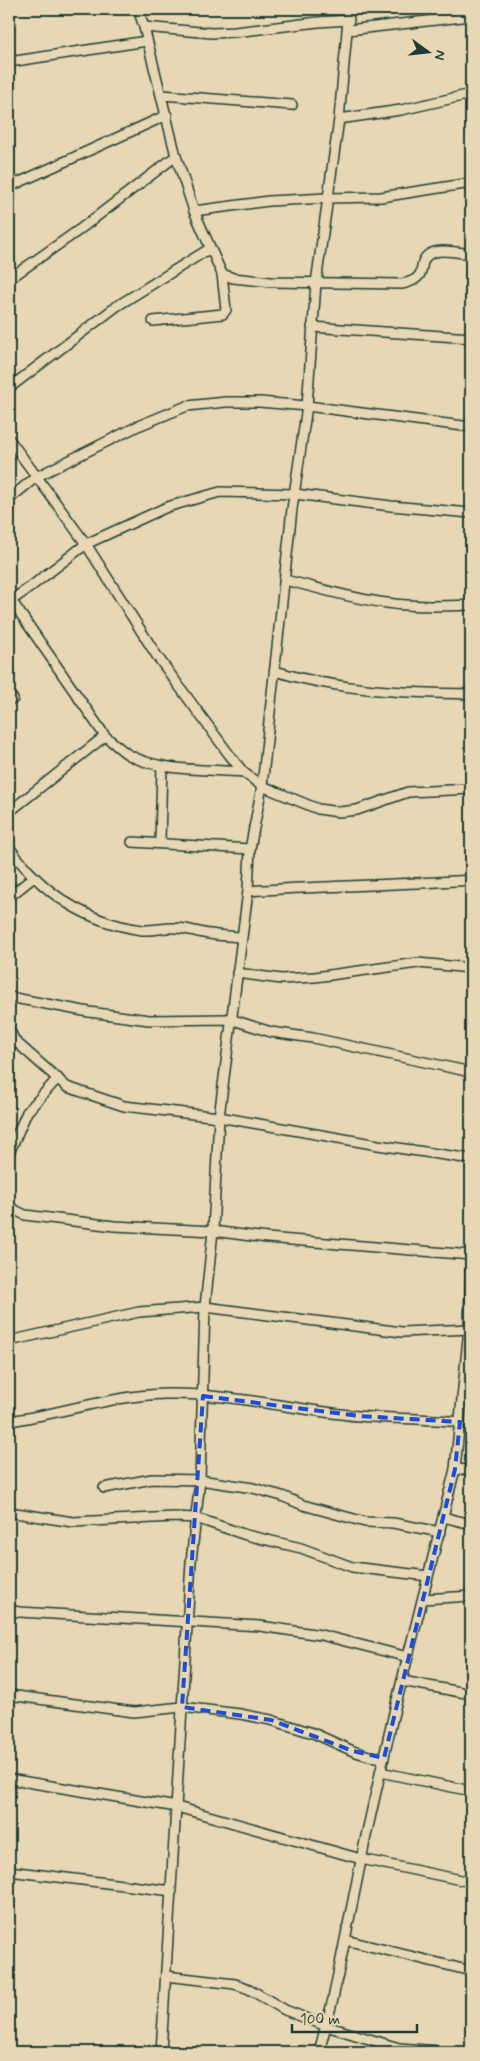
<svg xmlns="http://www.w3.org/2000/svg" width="480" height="2061" font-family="Mynerve,sans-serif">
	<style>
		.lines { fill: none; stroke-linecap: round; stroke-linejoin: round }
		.minor-casing { stroke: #1f3d34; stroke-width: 12 }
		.minor { stroke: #e8d7b4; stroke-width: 9 }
		.marked { fill: none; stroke: #1d4ed8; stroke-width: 4; stroke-dasharray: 10 6; stroke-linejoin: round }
	</style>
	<rect width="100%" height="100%" fill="#e8d7b4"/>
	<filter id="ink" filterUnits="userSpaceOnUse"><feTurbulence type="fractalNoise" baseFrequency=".02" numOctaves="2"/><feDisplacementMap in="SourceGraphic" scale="10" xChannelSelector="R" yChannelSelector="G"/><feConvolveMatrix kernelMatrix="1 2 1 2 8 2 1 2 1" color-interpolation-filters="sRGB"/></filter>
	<g filter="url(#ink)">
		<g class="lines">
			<g class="minor-casing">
				<g id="minor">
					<path d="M138 9 144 27 176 156 194 211 222 274 233 278 271 282 402 284C431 278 416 263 428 255 439 247 459 253 471 254"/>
					<path d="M144 27 212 33 235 32 318 22 349 20"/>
					<path d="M348 30 471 16"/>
					<path d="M9 62 147 41"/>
					<path d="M162 95 292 105"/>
					<path d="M339 119 401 110 471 94"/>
					<path d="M9 187 167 115"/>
					<path d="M194 211 269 201 327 198 381 197 471 183"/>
					<path d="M9 279 79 230 176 156"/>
					<path d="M153 321 223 314 226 310 222 274"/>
					<path d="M312 327 471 338"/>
					<path d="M9 388 117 306 209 249"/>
					<path d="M9 439 86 544 157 656 228 753 243 772 262 786 318 809 339 812 357 810 408 792 471 789"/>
					<path d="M9 499 36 477 138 426 187 406 226 402H259L307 406 471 427"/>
					<path d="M285 580C319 588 352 599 387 603 414 607 443 606 471 605"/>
					<path d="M11 600 105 736"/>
					<path d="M9 602 29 588 86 544 167 507 220 492 295 494 391 506 471 513"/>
					<path d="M275 671C339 691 405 693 471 694"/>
					<path d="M9 700 13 699"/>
					<path d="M9 812 105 736C113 742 121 750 129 755 160 772 208 769 243 772"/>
					<path d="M132 842 250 849"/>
					<path d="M160 843 162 766"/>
					<path d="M9 847C42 893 85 922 142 930 153 931 165 927 176 928 187 928 199 933 210 934 220 936 230 936 241 937"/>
					<path d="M248 891C322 886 397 885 471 880"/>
					<path d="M9 897 34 877"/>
					<path d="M237 973 281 979 315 977 418 963 471 968"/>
					<path d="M9 997 89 1012 149 1020 230 1019 271 1032 313 1038 471 1072"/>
					<path d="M9 1029 15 1041 67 1087 124 1106 219 1117 378 1145 471 1159"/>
					<path d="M9 1153 27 1112 58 1078"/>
					<path d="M9 1207 25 1215 114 1226 213 1231 267 1238 471 1255"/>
					<path d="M9 1341 139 1312 205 1307 402 1332 471 1329"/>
					<path d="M9 1421C60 1414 113 1395 166 1394 230 1393 294 1410 358 1416 392 1419 426 1418 460 1422"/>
					<path d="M455 1469 471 1470"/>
					<path d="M104 1488 152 1479 200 1480 253 1488 282 1496 303 1505 365 1522 393 1523 440 1532"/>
					<path d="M9 1512 73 1522 174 1517 196 1518 246 1535 301 1548 352 1567 428 1576"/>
					<path d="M443 1517 471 1524"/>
					<path d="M423 1599 471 1596"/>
					<path d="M9 1610 19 1612 260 1626 321 1635 408 1657"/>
					<path d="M402 1681 471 1694"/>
					<path d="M9 1695 134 1712 182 1707 240 1714 271 1720 313 1733 353 1751 369 1756 384 1758"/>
					<path d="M380 1772 471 1791"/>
					<path d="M9 1779 177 1807 361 1859 471 1882"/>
					<path d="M9 1871 172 1891"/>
					<path d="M345 1940 471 1971"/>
					<path d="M166 1976 235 1984 249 1989 285 2010 326 2026 399 2048 453 2052"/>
					<path d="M161 2052 191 1562 200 1480 205 1307 213 1231 219 1117 248 891 250 849 262 786 292 509 307 406 316 283 339 119 349 9"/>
					<path d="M319 2052 333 1999 366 1836 395 1708 455 1469 469 1328 471 1257"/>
				</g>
			</g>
			<use href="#minor" class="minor"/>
		</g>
	</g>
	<path class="marked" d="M203 1396 359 1416 460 1422 455 1469 384 1758 353 1751 271 1720 182 1707Z"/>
	<rect width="480" height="2061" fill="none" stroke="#e8d7b4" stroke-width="30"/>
	<rect x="15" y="15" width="450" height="2031" fill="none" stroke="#1f3d34" stroke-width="2" filter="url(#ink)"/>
	<g transform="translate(428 52) rotate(105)" stroke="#e8d7b4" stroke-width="4" paint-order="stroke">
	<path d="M0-4L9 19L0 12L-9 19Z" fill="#1f3d34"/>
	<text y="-8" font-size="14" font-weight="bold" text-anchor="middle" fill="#1f3d34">N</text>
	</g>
	<path d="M292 2024v8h125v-8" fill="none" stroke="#1f3d34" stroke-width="2.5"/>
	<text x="300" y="2024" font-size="15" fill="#1f3d34" stroke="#e8d7b4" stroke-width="4" paint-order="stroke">100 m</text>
</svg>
